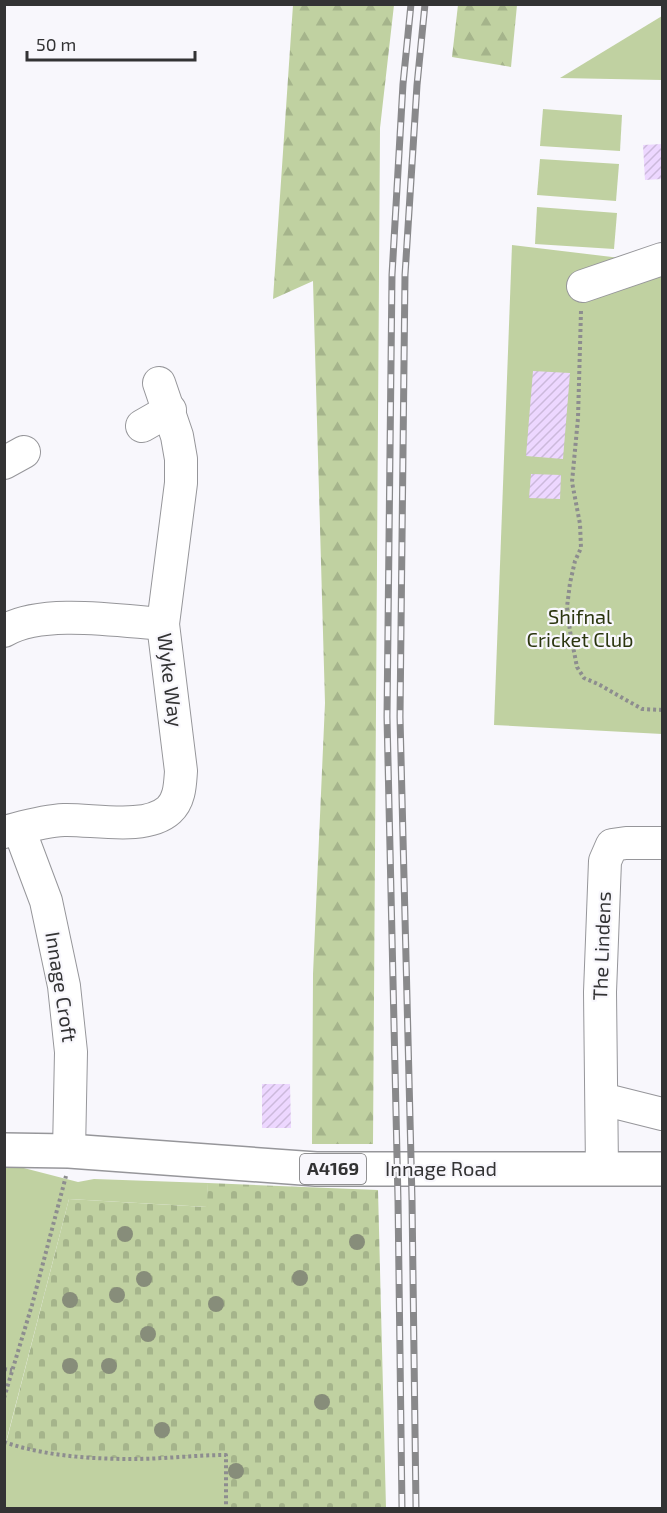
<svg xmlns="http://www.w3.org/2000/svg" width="667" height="1513" font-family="'Exo 2',sans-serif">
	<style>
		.forest { fill: url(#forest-firs) }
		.cemetery { fill: url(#cemetery-stones) }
		.green { fill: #c0d1a1 }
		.building { fill: url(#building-hatch) }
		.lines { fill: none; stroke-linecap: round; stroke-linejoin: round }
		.minor-casing { stroke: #96969a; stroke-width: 34 }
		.major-casing { stroke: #96969a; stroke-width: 36 }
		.path { stroke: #8d8d8f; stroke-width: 4; stroke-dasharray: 3 3; stroke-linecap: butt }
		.minor { stroke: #fff; stroke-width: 32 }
		.major { stroke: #fff; stroke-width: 33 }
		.rail-casing { stroke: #89898b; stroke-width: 7 }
		.rail { stroke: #f8f7fc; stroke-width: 4.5; stroke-dasharray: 14; stroke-linecap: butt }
		.tree { fill: #878d7a }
		.labels { text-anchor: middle; stroke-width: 4.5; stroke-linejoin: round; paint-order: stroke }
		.shield { fill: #f8f7fc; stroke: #6e6e70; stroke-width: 1.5 }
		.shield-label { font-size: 18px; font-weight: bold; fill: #333334 }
		.park-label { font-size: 20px; fill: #2b360f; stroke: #f8f7fc }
		.street-label { font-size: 20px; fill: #333334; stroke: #f8f7fc }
	</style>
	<defs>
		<pattern id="forest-firs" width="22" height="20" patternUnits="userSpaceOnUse" patternTransform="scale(1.5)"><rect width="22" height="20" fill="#c0d1a1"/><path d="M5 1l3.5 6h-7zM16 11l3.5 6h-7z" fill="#a5b48b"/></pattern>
		<pattern id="cemetery-stones" width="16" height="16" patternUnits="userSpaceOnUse" patternTransform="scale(1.5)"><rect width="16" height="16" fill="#c0d1a1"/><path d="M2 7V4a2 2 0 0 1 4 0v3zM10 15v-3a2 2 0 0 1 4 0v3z" fill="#a5b48b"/></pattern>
		<pattern id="building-hatch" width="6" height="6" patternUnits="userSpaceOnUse" patternTransform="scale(1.5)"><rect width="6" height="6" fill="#edd7ff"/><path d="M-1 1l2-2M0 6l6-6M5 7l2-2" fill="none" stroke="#ccb9db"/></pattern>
	</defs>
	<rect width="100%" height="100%" fill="#f8f7fc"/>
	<g class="forest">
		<path d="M293 5H394L380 128 373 1144H312L313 974 325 703 313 281 273 299Z"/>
		<path d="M458 5H517L511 67 452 57Z"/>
	</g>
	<path class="cemetery" d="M208 1183 378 1190 386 1508H226V1455C195 1455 164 1459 134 1459 92 1459 45 1456 6 1443L69 1199 206 1207Z"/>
	<g class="green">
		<path d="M662 16V80L560 78Z"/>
		<path d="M543 109 622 115 620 151 540 146Z"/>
		<path d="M540 159 619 164 616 201 537 195Z"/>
		<path d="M537 207 617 213 614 249 535 244Z"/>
		<path d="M512 245 662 263V734L494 725Z"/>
		<path d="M16 1166 78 1182 94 1179 208 1183 207 1207 69 1199 6 1442C77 1468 153 1454 226 1455V1508H5L4 1167Z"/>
	</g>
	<g class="building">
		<path d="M662 144V179L645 180 643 145Z"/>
		<path d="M533 371 570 373 563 459 526 456Z"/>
		<path d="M531 474 561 475 560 499 529 498Z"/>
		<path d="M262 1084H290L291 1128H262Z"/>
	</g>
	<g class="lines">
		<g class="minor-casing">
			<g id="minor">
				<path d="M583 286 662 259"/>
				<path d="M142 426 170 410"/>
				<path d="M4 463 24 452"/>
				<path d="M4 631C41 608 121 621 163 624"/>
				<path d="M19 829 46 901 64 986 71 1052 69 1151"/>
				<path d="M4 832C24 827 43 821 64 820 93 819 146 831 169 810 180 800 180 784 181 771L163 624 181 483V459L177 436 159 383"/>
				<path d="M602 1099 662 1114"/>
				<path d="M602 1169 600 992 605 861 612 845 626 843H662"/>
			</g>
		</g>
		<g class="major-casing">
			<path id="major" d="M4 1150 69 1151 316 1169H662"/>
		</g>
		<g class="path">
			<path d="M581 311 578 418 572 482 580 524 581 548 575 561 570 583 567 607 570 631 577 667 584 678 598 684 642 709 662 710"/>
			<path d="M4 1369 12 1370"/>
			<path d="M4 1398 32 1305 66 1176"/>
			<path d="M4 1442C45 1456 90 1459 133 1459 164 1459 195 1455 226 1455V1508"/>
		</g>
		<use href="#minor" class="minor"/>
		<use href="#major" class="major"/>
		<g class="rail-casing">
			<g id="rail">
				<path d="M402 1508 398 1200 387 717 392 275 403 84 411 4"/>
				<path d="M416 1508 412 1199 400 717 405 275 417 85 425 4"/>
			</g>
		</g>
		<use href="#rail" class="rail"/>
	</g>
	<g class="tree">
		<circle cx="125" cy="1234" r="8"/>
		<circle cx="357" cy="1242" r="8"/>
		<circle cx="300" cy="1278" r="8"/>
		<circle cx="144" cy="1279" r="8"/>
		<circle cx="117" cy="1295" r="8"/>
		<circle cx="70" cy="1300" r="8"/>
		<circle cx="216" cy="1304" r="8"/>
		<circle cx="148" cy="1334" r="8"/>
		<circle cx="70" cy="1366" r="8"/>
		<circle cx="109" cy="1366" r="8"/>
		<circle cx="322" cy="1402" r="8"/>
		<circle cx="162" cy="1430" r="8"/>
		<circle cx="236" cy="1471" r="8"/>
	</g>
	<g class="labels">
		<rect class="shield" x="300" y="1154" width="66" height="30" rx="4.5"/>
		<g class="shield-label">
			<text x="333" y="1175">A4169</text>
		</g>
		<g class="park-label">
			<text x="580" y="624">Shifnal<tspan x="580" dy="23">Cricket Club</tspan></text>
		</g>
		<g class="street-label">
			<text transform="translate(170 680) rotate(83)" y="7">Wyke Way</text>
			<text transform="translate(602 946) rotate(-88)" y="7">The Lindens</text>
			<text transform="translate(61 987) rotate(81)" y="7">Innage Croft</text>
			<text x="441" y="1176">Innage Road</text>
		</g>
	</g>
	<rect width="667" height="1513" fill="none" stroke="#333334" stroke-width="12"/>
	<path d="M27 51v9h168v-9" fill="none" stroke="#333334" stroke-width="3"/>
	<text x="36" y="51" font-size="18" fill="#333334" stroke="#f8f7fc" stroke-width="4.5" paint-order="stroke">50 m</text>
</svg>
